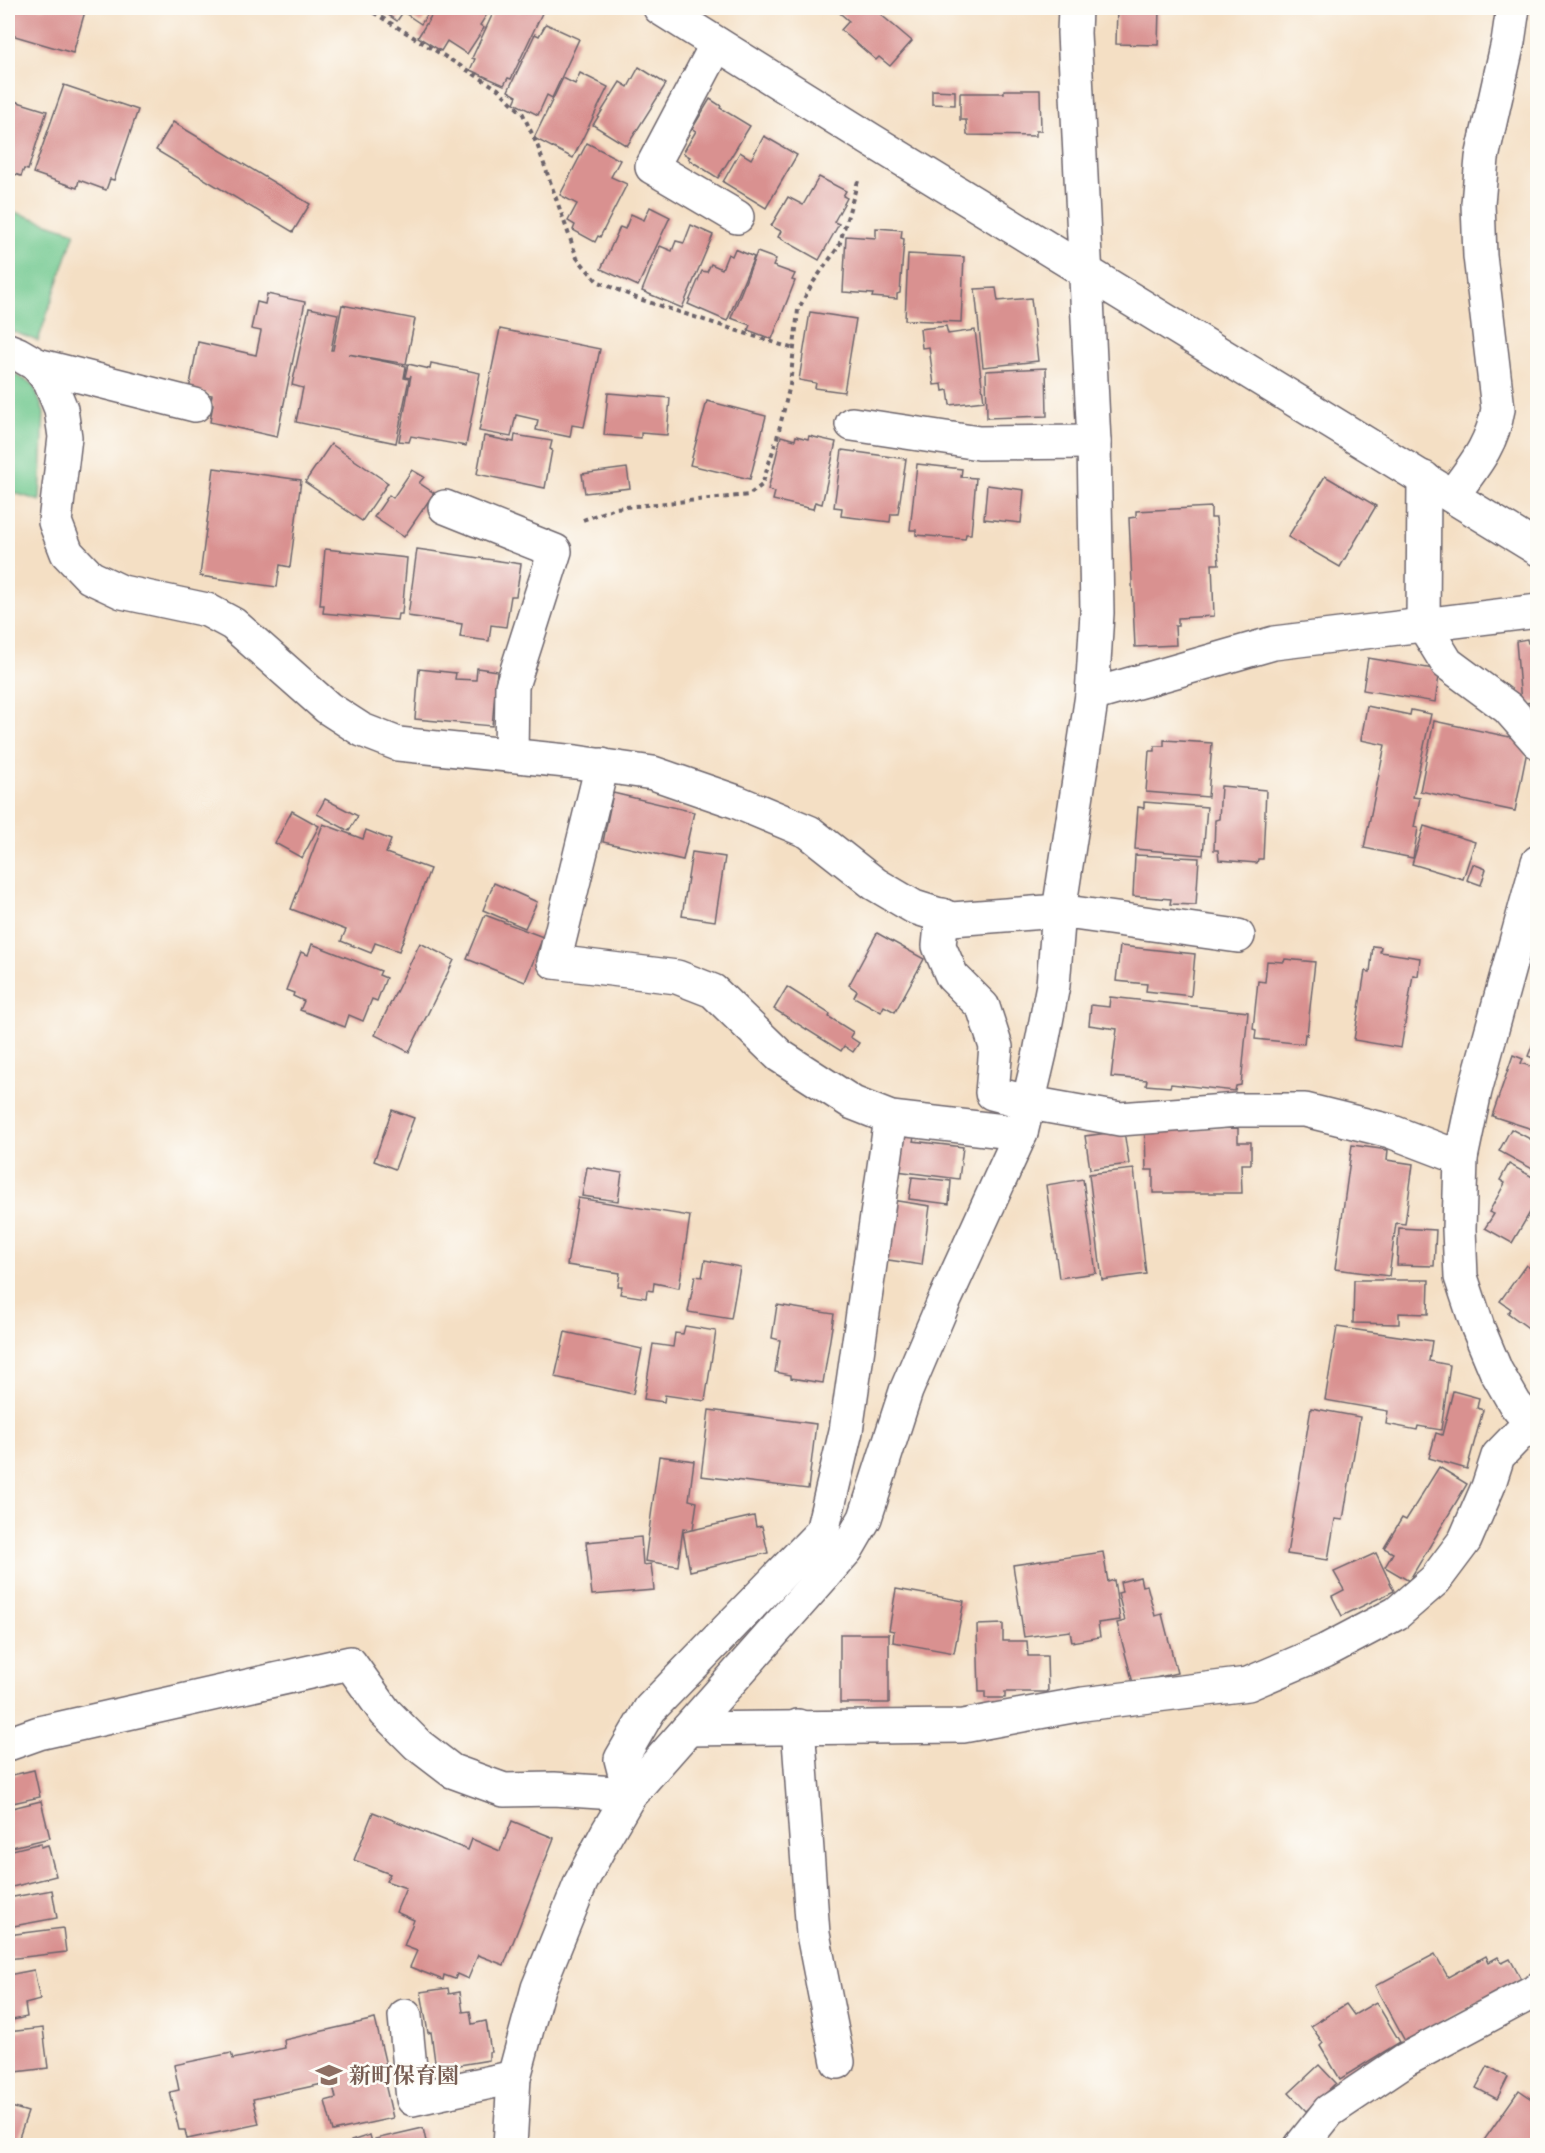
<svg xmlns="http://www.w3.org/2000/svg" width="1545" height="2153" font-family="'IM FELL Great Primer','Noto Serif JP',serif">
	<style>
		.green { fill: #70c88e; stroke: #497564; stroke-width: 1.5 }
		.building { fill: #d99190 }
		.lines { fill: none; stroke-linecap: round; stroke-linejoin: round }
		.minor-casing { stroke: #6c646b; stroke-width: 36 }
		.path { stroke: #6c646b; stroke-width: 4; stroke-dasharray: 4.5 4.5; stroke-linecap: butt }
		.minor { stroke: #fff; stroke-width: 33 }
		.labels { text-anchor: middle; stroke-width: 5; stroke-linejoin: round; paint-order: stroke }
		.education-label { font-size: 22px; font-weight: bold; fill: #785e54; stroke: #fdfcf7; text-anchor: start }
	</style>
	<rect width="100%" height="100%" fill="#fdfcf7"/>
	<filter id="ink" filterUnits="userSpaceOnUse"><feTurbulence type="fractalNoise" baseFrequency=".0167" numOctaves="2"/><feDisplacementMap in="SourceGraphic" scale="12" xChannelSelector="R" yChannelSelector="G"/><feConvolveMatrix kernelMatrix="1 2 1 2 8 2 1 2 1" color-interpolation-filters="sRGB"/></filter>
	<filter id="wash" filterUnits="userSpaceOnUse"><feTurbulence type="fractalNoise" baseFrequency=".008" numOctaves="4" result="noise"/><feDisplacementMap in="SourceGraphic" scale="24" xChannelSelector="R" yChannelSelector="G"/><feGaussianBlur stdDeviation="1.35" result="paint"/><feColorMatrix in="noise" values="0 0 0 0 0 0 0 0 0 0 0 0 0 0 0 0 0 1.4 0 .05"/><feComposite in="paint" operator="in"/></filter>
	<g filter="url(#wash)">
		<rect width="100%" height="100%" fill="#f4dfc4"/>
		<g class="green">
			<path d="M8 210 75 232 38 341 8 330Z"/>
			<path d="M8 371 33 384 44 412 40 501 8 491Z"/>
		</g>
		<g id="blocks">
			<g class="building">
				<path d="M8 8H86L73 53 8 34Z"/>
				<path d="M382 8H432L421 24 403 12 397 21 381 10Z"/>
				<path d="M436 8H491L480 25 484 28 467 54 447 41 441 51 418 37Z"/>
				<path d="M500 8H509L520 12 522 8H536L543 11 511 79 508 78 504 85 470 70 475 59 472 58 495 9 499 12Z"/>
				<path d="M834 8H873L912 41 890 66 879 57 876 60 841 30 849 21Z"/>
				<path d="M1117 8H1159L1158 45 1116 44Z"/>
				<path d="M546 24 579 39 552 98 547 95 538 115 514 103 517 96 508 91 535 34 539 36Z"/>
				<path d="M639 67 666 84 627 146 593 125 620 82 628 87Z"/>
				<path d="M580 73 608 87 573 158 534 138 563 78 575 84Z"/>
				<path d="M64 85 138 110 114 180 110 179 106 190 79 180 77 188 33 173Z"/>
				<path d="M932 90 955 91V105L932 104Z"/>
				<path d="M1004 90H1040L1041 131H1036V136L967 135 966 120H960V93H1004Z"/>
				<path d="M8 99 47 111 28 170 24 169 21 176 8 172Z"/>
				<path d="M710 99 721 106 720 108 750 126 718 178 688 159 690 157 683 153 696 131 692 129Z"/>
				<path d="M173 122 310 204 293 232 156 150Z"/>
				<path d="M764 136 797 155 766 208 723 182 740 152 751 159Z"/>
				<path d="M587 143 620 160 611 177 627 184 600 237 598 236 595 242 573 230 575 225 568 221 577 204 560 195Z"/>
				<path d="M819 177 846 191 843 196 847 198 834 222 839 224 819 260 778 237 781 231 771 226 788 197 803 205Z"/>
				<path d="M650 207 670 217 638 286 601 269 620 227 625 229 631 214 644 220Z"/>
				<path d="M691 225 713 235 682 308 642 291 660 246 672 251 676 241 684 243Z"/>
				<path d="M876 228 902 230 901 238 904 239 900 293 897 294V299L872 297 873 294 843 292 846 236 876 238Z"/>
				<path d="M735 249 754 257 727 321 688 304 702 271 707 272 711 264 722 269 728 254 732 256Z"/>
				<path d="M757 252 776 259 773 266 795 274 792 280 795 281 772 339 748 330 750 325 731 318Z"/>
				<path d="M908 254 964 257 961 322 905 320Z"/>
				<path d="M996 288 998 301 1031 298 1038 361 983 367 975 289Z"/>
				<path d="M267 294 305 302 277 437 210 422 213 404 210 403 212 395 189 390 198 342 256 355 261 331 251 329 257 302 265 304Z"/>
				<path d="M342 305 415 319 406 364 348 354 406 366 404 378 409 379 396 443 296 422 303 388 292 385 309 308 338 314 331 350H333Z"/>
				<path d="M810 312 856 319 844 392 815 388 816 383 799 380Z"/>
				<path d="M946 326 948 334 975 330 984 401 950 405 948 390 943 391 942 384 934 385 929 347 922 348 920 329Z"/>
				<path d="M500 329 600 349 584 427 572 425 570 437 536 430 538 420 516 415 511 437 479 431Z"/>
				<path d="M431 363 480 373 466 446 411 436 409 442 399 441 411 375 410 378 405 377 408 364 430 369Z"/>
				<path d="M1046 368 1047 416 987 418 986 371Z"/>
				<path d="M608 393 670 398 667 435 641 433V438L604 435Z"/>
				<path d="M707 401 766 416 750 479 690 465Z"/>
				<path d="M515 435 552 441 550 449 552 450 545 488 477 474 484 436 514 442Z"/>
				<path d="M781 436 795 440 796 436 808 439 809 436 836 442 822 504 815 502 813 509 773 500 775 492 768 490Z"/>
				<path d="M331 444 388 483 362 521 305 482Z"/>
				<path d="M842 450 906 459 898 514H891L890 522 841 516 842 508 834 507Z"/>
				<path d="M917 464 962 469 961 477 976 478 971 534H966L965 539 916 535V530H910Z"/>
				<path d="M214 468 301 480 290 567 280 565 277 587 200 576Z"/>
				<path d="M627 468 630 488 585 493 582 474Z"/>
				<path d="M412 470 424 477 419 483 434 493 404 537 374 517 389 495 393 498Z"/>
				<path d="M1325 476 1376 506 1340 567 1288 537Z"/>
				<path d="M987 485 1024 490 1021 523 984 519Z"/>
				<path d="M1211 507V518H1216L1219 564H1212L1214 616 1178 618V626H1175L1176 645 1135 647 1129 518 1136 517V511Z"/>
				<path d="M325 549 407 558 402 614H398L397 620 323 613 324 605H320Z"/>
				<path d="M417 549 521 564 516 596H511L506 627 491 625 489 641 460 637 462 624 408 616Z"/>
				<path d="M1527 639 1528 643H1538V702L1521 703 1516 641Z"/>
				<path d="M1368 658 1440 670 1435 702 1363 690Z"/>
				<path d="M477 668 497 671 492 726 415 719 419 669 456 673 455 679 476 680Z"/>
				<path d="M1367 706 1410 715 1411 710 1431 714 1413 797 1420 798 1414 827 1418 828 1413 858 1364 848 1385 745 1361 740Z"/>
				<path d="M1434 721 1529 741 1515 811 1420 791Z"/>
				<path d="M1164 740 1212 743 1208 797 1146 792 1149 751H1155V746H1164Z"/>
				<path d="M1221 786 1266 790 1263 859H1258L1257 863 1219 860 1218 850H1214L1215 820 1219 819Z"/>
				<path d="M613 793 694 812 683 860 603 842Z"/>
				<path d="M325 799 358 816 349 831 317 814Z"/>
				<path d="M1144 802 1207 807 1203 855 1135 849 1138 807 1144 808Z"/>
				<path d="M292 811 319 826 302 858 275 843Z"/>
				<path d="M323 824 363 839 366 830 391 840 386 853 430 869 399 951 375 943 371 953 341 941 346 930 291 909Z"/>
				<path d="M1424 826 1475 842 1463 879 1412 864Z"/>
				<path d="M692 852 725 857 715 921 682 916Z"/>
				<path d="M1135 855 1199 858 1196 905 1170 904 1171 899 1133 896Z"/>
				<path d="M1473 864 1486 869 1481 885 1467 880Z"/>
				<path d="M494 883 537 902 525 928 483 910Z"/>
				<path d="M485 915 543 937 525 982 467 959Z"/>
				<path d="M877 933 924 959 895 1012 884 1006 881 1012 854 997 857 991 849 985Z"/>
				<path d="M420 943 454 960 409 1052 375 1035Z"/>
				<path d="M312 944 381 971 379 975 386 978 377 1001 372 999 363 1021 349 1015 345 1027 300 1010 304 1001 293 996 294 993 286 990 301 952 308 955Z"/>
				<path d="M1120 946 1195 954 1191 996 1146 991 1147 984 1116 981Z"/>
				<path d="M1373 946 1381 947 1380 952 1420 958 1418 976 1413 975 1401 1048 1354 1040 1365 971 1370 972Z"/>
				<path d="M1285 959 1315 962 1307 1035 1305 1034 1304 1044 1255 1039 1256 1030 1253 1029 1258 981 1265 982 1267 961 1284 962Z"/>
				<path d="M787 987 830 1014 829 1017 853 1032 850 1037 859 1043 853 1052 844 1046 841 1051 774 1009Z"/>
				<path d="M1110 997 1248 1012 1241 1085 1236 1086 1235 1091 1171 1084 1170 1087 1146 1085 1147 1080 1111 1077 1117 1029 1089 1025 1091 1005 1109 1007Z"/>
				<path d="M1538 1031V1060L1528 1056Z"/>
				<path d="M1513 1055 1523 1059 1521 1063 1538 1069V1131L1492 1116Z"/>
				<path d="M392 1110 414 1118 395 1169 374 1161Z"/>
				<path d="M1238 1128V1142H1251V1164H1241L1242 1193H1153V1170H1146L1145 1129Z"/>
				<path d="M1511 1129 1538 1143V1172L1499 1151Z"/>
				<path d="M1124 1131 1129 1164 1090 1169 1085 1136Z"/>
				<path d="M901 1133 915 1134 913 1141 963 1147 959 1179 897 1171Z"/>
				<path d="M1352 1145 1388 1150 1387 1160 1413 1164 1405 1224 1396 1223 1389 1276 1335 1269Z"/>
				<path d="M1509 1164 1538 1180V1199L1512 1243 1485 1228 1494 1214 1489 1212 1505 1183 1500 1180Z"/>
				<path d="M587 1167 622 1173 618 1201 582 1196Z"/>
				<path d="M1134 1169 1146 1274 1102 1280 1089 1174Z"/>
				<path d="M912 1177 951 1181 949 1204 909 1199Z"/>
				<path d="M1083 1179 1096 1273 1059 1278 1046 1185Z"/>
				<path d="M578 1198 690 1216 679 1288 654 1283 653 1291 647 1290 646 1298 620 1294 622 1286H618L620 1273 567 1265Z"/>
				<path d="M891 1200 930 1206 922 1265 882 1259Z"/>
				<path d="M1399 1228 1436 1230 1434 1266 1397 1265Z"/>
				<path d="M705 1260 740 1267 731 1319 688 1312 695 1276 702 1277Z"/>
				<path d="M1526 1265 1538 1274V1335L1508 1313 1511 1309 1500 1301Z"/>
				<path d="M1354 1280H1429L1428 1314 1399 1313V1324L1353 1323Z"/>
				<path d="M777 1305 834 1314 823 1383 791 1378V1375L775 1372 780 1340 772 1338Z"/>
				<path d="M685 1326 716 1331 705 1401 665 1395 664 1402 644 1399 653 1344 673 1347 675 1333 683 1334Z"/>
				<path d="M1337 1327 1432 1341 1429 1361 1450 1365 1441 1430 1418 1426 1417 1430 1386 1424 1388 1411 1325 1400Z"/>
				<path d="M565 1332 642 1349 633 1394 555 1377Z"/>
				<path d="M1453 1391 1479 1398 1477 1408 1483 1410 1467 1469 1429 1458 1436 1433 1442 1435Z"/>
				<path d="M1311 1408 1360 1417 1343 1520 1335 1519 1328 1560 1287 1554Z"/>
				<path d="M709 1410 816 1424 808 1489 701 1476Z"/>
				<path d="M659 1456 694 1461 689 1500 697 1502 693 1529 683 1528 678 1566 645 1561Z"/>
				<path d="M1439 1467 1467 1484 1409 1581 1385 1567 1393 1553 1384 1548 1402 1518 1406 1520Z"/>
				<path d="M754 1516 756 1527 762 1526 768 1553 690 1571 683 1532Z"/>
				<path d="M641 1537 643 1565 651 1564 654 1590 592 1595 586 1542Z"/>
				<path d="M1103 1552 1108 1582 1114 1580 1120 1620 1098 1623 1100 1637 1072 1642 1070 1631 1024 1637 1013 1565Z"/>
				<path d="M1376 1553 1394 1591 1342 1616 1332 1596 1344 1590 1334 1572Z"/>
				<path d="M1140 1577 1142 1586 1147 1585 1155 1616 1162 1614 1177 1673 1133 1683 1117 1623 1125 1621 1118 1593 1122 1592 1120 1582Z"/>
				<path d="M896 1589 964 1601 954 1653 893 1642 894 1631 889 1630Z"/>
				<path d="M1003 1624V1641H1027L1028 1656H1047L1048 1692H1005V1698H985V1692H979L977 1625Z"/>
				<rect x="840" y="1634" width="49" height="69"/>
				<path d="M34 1770 40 1797 8 1804V1776Z"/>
				<path d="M41 1801 50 1838 8 1848V1809Z"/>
				<path d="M373 1812 468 1850 472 1839 500 1851 512 1821 554 1838 504 1965 478 1955 468 1979 457 1974 455 1979 444 1975 443 1980 410 1967 417 1951 404 1946 414 1920 396 1912 406 1888 386 1881 390 1874 354 1860Z"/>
				<path d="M41 1843V1847L48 1845 56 1876 8 1888V1851Z"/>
				<path d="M52 1890 57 1918 8 1927V1898Z"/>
				<path d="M63 1928 66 1952 8 1959V1935Z"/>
				<path d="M1435 1954 1448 1977 1486 1956 1489 1962 1498 1957 1502 1963 1510 1959 1521 1979 1405 2041 1375 1986Z"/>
				<path d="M34 1970 40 2000 25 2004 27 2017 8 2021V1975Z"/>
				<path d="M448 1988 449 1994 460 1992 463 2012 470 2011 472 2024 486 2021 491 2052H489V2060L436 2069 431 2032 428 2033 421 1992Z"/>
				<path d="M1376 2002 1400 2042 1340 2079 1320 2046 1323 2043 1311 2026 1346 2004 1354 2015Z"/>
				<path d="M375 2019 388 2074 383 2075 393 2118 333 2131 325 2101 336 2098 332 2082 253 2099 259 2124 187 2139 185 2130H179L170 2092 179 2090 174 2065 231 2053 233 2059 285 2048 284 2040Z"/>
				<path d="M43 2028 48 2068 8 2073V2032Z"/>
				<path d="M1319 2065 1336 2083 1306 2111 1289 2093Z"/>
				<path d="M1488 2066 1508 2077 1497 2099 1476 2088Z"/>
				<path d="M1519 2090 1538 2103V2146H1480Z"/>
				<path d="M8 2106 28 2112 16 2146H8Z"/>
				<path d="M423 2128 427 2146H376L375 2139Z"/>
				<path d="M370 2135 373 2146H352L351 2141Z"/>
			</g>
		</g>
	</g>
	<g filter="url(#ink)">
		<use href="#blocks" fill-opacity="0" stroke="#6c646b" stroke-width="1.5"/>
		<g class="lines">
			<g class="minor-casing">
				<g id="minor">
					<path d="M660 8 871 140 1538 549"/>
					<path d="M717 44 652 167 737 217"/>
					<path d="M8 350 18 354 37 365 50 382 61 409 65 437 55 522 67 553 90 577 122 592 207 610 233 624 328 708 362 730 398 744 576 762 653 773 737 802 809 832 875 884 914 907 952 919 1059 911 1238 936"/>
					<path d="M37 365 195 405"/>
					<path d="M852 424 979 443 1094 442"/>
					<path d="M1424 478 1423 624 1447 663 1508 708 1538 742"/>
					<path d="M1452 496C1473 467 1492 446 1498 409L1480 256 1478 204 1482 158 1508 42 1513 8"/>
					<path d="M445 507 555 551 512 686 511 755"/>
					<path d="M1092 695 1274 643 1538 611"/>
					<path d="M602 765 554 962 677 977 713 991 780 1056 853 1103 891 1118 1021 1133"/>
					<path d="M1538 862 1475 1091 1461 1158 1459 1229 1461 1277 1478 1328 1496 1371 1515 1404 1538 1432"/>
					<path d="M942 915 939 946 952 976 983 1007 996 1047 992 1093 1030 1103 1120 1119 1238 1110H1305L1390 1131 1461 1158"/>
					<path d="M798 1726 813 1934 838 2062"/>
					<path d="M688 1729 963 1726 1083 1704 1248 1684 1325 1651 1397 1613 1435 1580 1465 1540 1488 1487 1498 1456 1529 1424"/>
					<path d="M8 1744 39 1733 350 1663 385 1712 418 1745 452 1771 504 1790 554 1789 630 1794 621 1759 650 1709 822 1532 846 1431 891 1118"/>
					<path d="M405 2016 413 2099 514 2077"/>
					<path d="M510 2146 514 2077 538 1988 581 1882 607 1833 630 1794 642 1781 847 1549 865 1518 906 1391 943 1304 1021 1133 1040 1053 1053 985 1059 911 1092 695 1097 613 1094 442 1074 33 1075 8"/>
					<path d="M1301 2146 1329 2111 1405 2060 1538 1989"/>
				</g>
			</g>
			<g class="path">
				<path d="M366 8 498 89 523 114 538 147 577 258 597 281 639 299 794 349"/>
				<path d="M583 520 615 508 749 495 762 485 777 438 790 385 798 310 812 284 839 246 858 181"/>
			</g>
			<use href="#minor" class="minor"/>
		</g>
	</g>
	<defs>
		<g id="school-bare" transform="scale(2.07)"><path d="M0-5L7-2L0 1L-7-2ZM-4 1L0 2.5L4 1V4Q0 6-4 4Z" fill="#8d6e63" stroke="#fdfcf7" stroke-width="2.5" paint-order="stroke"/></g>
	</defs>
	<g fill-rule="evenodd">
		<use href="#school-bare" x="329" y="2075"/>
	</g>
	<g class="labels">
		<g class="education-label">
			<text x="349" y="2083">新町保育園</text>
		</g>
	</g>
	<rect width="1545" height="2153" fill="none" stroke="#fdfcf7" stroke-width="30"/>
</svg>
